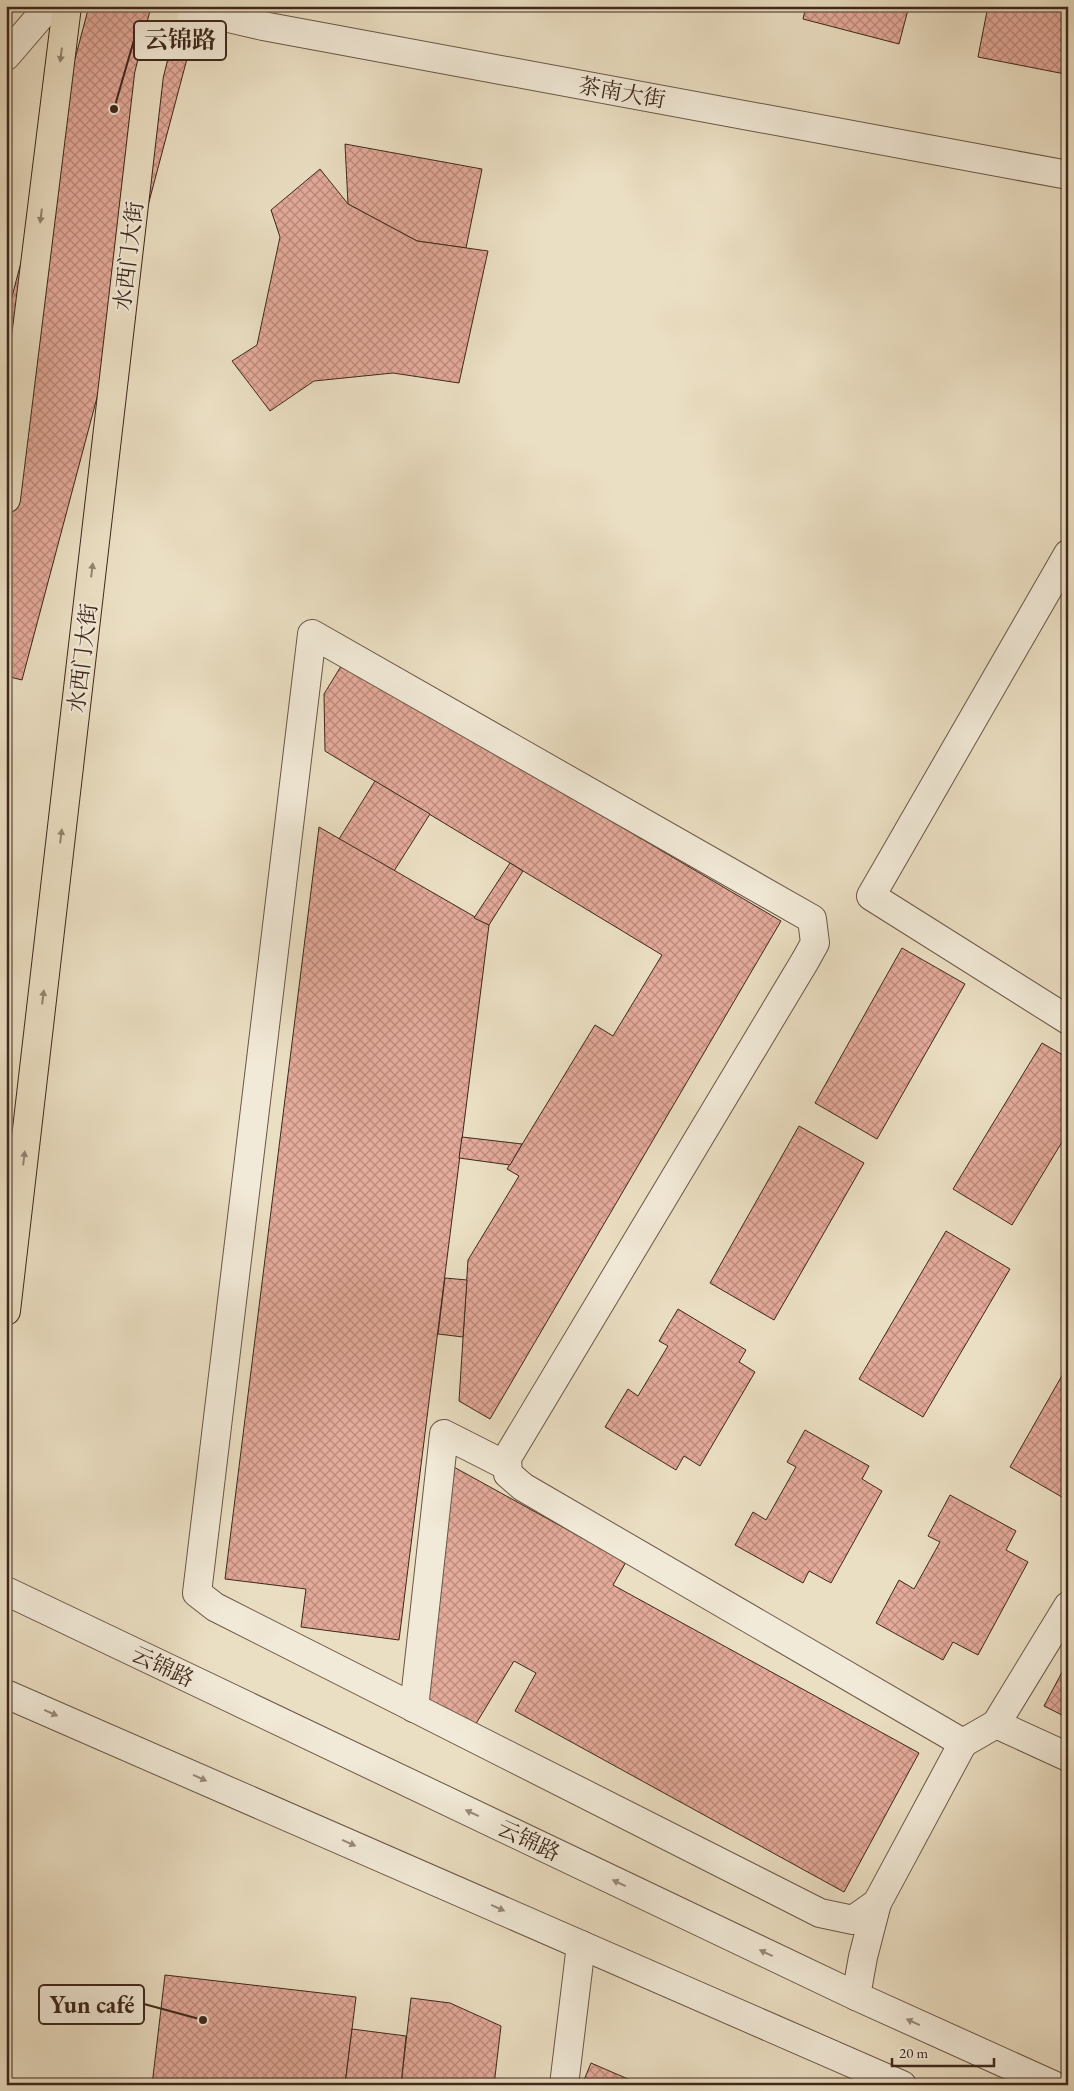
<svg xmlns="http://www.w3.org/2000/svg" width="1074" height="2091" font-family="'EB Garamond','Noto Serif SC',serif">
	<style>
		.building { fill: url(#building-cross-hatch); stroke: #3f281c }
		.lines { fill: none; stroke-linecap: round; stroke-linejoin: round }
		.minor-casing { stroke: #6a5646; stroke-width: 30 }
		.major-casing { stroke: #3f281c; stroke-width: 30 }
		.minor { stroke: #f2ead8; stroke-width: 28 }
		.major { stroke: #ebdfc3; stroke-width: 28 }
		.oneway { fill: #958470 }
		.oneway2 { fill: #98897a }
		.labels { text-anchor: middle; stroke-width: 4.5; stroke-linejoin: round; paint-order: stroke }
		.street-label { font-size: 22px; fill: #3f281c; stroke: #f2ead8 }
		.leader { fill: none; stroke: #3f281c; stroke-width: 2 }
		.callout-dot { fill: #3f281c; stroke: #f2ead8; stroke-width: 2 }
		.callout { fill: #f2ead8; stroke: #3f281c; stroke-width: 2 }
		.callout-label { font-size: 24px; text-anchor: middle; font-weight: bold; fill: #3f281c }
	</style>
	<defs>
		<pattern id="building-cross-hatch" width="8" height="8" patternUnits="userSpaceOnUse" patternTransform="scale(1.25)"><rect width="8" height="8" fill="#e4aa9a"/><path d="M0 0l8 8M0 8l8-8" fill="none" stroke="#ba8a7d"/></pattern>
	</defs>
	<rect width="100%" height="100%" fill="#ebdfc3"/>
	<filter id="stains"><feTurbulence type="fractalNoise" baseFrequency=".004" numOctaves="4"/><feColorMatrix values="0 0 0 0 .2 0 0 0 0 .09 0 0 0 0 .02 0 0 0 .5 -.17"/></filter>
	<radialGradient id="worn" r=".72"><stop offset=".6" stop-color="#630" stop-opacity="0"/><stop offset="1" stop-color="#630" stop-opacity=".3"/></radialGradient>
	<g class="building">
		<path d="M89 6H201L22 680 6 676V319Z"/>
		<path d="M806 6H909L899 44 803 19Z"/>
		<path d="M988 6H1068V60L1065 74 978 57Z"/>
		<path d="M345 144 482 169 466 248 417 241 348 204Z"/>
		<path d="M320 169 348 204 417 241 488 251 459 383 393 373 314 381 270 411 232 361 257 345 280 237 271 210Z"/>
		<path d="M343 663 781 921 490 1419 459 1401 468 1260 519 1176 507 1169 595 1025 613 1036 662 955 325 751 324 694Z"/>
		<path d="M375 781 430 814 394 871 339 839Z"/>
		<path d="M319 827 489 925 399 1640 301 1627 306 1589 225 1579Z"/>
		<path d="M510 863 523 871 489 925 474 918Z"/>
		<path d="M902 948 965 984 877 1139 815 1103Z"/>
		<path d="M1042 1043 1068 1058V1132L1012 1225 953 1189Z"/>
		<path d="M799 1126 864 1163 774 1320 710 1283Z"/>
		<path d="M462 1137 522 1144 510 1165 459 1158Z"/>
		<path d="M946 1231 1010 1269 923 1417 859 1379Z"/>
		<path d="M445 1278 467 1280 463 1337 438 1334Z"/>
		<path d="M678 1309 746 1350 739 1362 755 1372 700 1466 684 1456 676 1470 605 1427 628 1389 638 1396 668 1346 659 1341Z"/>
		<path d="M1068 1365V1499L1067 1500 1010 1467Z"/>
		<path d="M805 1430 869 1466 862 1479 882 1491 831 1583 809 1571 803 1583 735 1545 753 1512 766 1520 796 1467 787 1462Z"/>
		<path d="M452 1466 626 1562 613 1585 919 1753 844 1892 515 1711 536 1673 514 1661 474 1727 427 1702Z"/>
		<path d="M950 1495 1016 1531 1006 1550 1028 1562 978 1655 953 1642 943 1660 876 1623 899 1580 914 1589 940 1542 928 1536Z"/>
		<path d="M1068 1661V1718L1044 1706Z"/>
		<path d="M165 1975 356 1997 345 2085H152Z"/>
		<path d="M411 1998 450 2003 501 2026 494 2085H401Z"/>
		<path d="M352 2029 406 2036 401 2085H345Z"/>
		<path d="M591 2063 642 2085H582Z"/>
	</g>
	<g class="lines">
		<g class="minor-casing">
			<g id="minor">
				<path d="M177 6 263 26 1068 175"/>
				<path d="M6 56 49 6"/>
				<path d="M1068 554 871 896 1068 1020"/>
				<path d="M312 634 812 919 815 943 805 961 507 1458 508 1474 523 1487 963 1743 877 1903 853 1920 820 1913 215 1607 197 1593Z"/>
				<path d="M6 1591 856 1996 1053 2085"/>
				<path d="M6 1694 902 2085"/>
				<path d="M414 1708 444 1434 507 1466"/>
				<path d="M996 1724 1068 1757"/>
				<path d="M963 1743 996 1724 1068 1606"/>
				<path d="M856 1996 863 1957 877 1903"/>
				<path d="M564 2085 581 1945"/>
			</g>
		</g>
		<g class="major-casing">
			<g id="major">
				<path d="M6 499 67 6"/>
				<path d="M6 1311 149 75 166 6"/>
			</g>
		</g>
		<use href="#minor" class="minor"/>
		<use href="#major" class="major"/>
	</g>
	<defs><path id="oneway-solid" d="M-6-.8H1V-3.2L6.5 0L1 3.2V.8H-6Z" transform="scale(1.25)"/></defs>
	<g class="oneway">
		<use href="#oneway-solid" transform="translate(61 55) rotate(97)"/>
		<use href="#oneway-solid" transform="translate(41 216) rotate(97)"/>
		<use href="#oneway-solid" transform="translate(92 570) rotate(-83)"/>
		<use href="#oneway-solid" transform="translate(61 836) rotate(-83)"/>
		<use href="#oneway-solid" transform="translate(43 997) rotate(-83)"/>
		<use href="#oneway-solid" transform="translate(24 1158) rotate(-83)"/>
	</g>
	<g class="oneway2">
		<use href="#oneway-solid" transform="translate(51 1713) rotate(24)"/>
		<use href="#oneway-solid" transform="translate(200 1778) rotate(24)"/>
		<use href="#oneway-solid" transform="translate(472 1813) rotate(-155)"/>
		<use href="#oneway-solid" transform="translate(349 1843) rotate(24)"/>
		<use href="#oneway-solid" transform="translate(619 1883) rotate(-155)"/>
		<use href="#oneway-solid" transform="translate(498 1908) rotate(24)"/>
		<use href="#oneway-solid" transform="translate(766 1953) rotate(-155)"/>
		<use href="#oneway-solid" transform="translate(913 2022) rotate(-156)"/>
	</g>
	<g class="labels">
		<g class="street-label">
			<text transform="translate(622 92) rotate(10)" y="8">茶南大街</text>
			<text transform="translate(128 256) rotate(-83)" y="8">水西门大街</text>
			<text transform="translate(82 658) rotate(-83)" y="8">水西门大街</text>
			<text transform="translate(163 1666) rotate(25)" y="8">云锦路</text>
			<text transform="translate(529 1840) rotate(25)" y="8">云锦路</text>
		</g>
	</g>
	<path class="leader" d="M114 109L134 40M203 2020L144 2004"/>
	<g class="callout-dot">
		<circle cx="114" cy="109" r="5"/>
		<circle cx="203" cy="2020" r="5"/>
	</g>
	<g class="callout">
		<rect x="134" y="21" width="92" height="39" rx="5"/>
		<rect x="39" y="1985" width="105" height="39" rx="5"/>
	</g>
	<g class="callout-label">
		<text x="180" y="48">云锦路</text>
		<text x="92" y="2013">Yun café</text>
	</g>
	<rect width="1074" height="2091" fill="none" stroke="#ebdfc3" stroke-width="25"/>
	<rect x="8" y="8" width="1059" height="2076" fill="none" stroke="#3f281c" stroke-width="2.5"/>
	<rect x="12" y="12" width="1049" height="2066" fill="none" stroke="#3f281c"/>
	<path d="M892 2058v8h102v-8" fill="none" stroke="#3f281c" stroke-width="2.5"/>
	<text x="899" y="2058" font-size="15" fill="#3f281c" stroke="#f2ead8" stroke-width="4" paint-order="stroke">20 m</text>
	<rect width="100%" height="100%" filter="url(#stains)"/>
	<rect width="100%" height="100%" fill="url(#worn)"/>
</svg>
